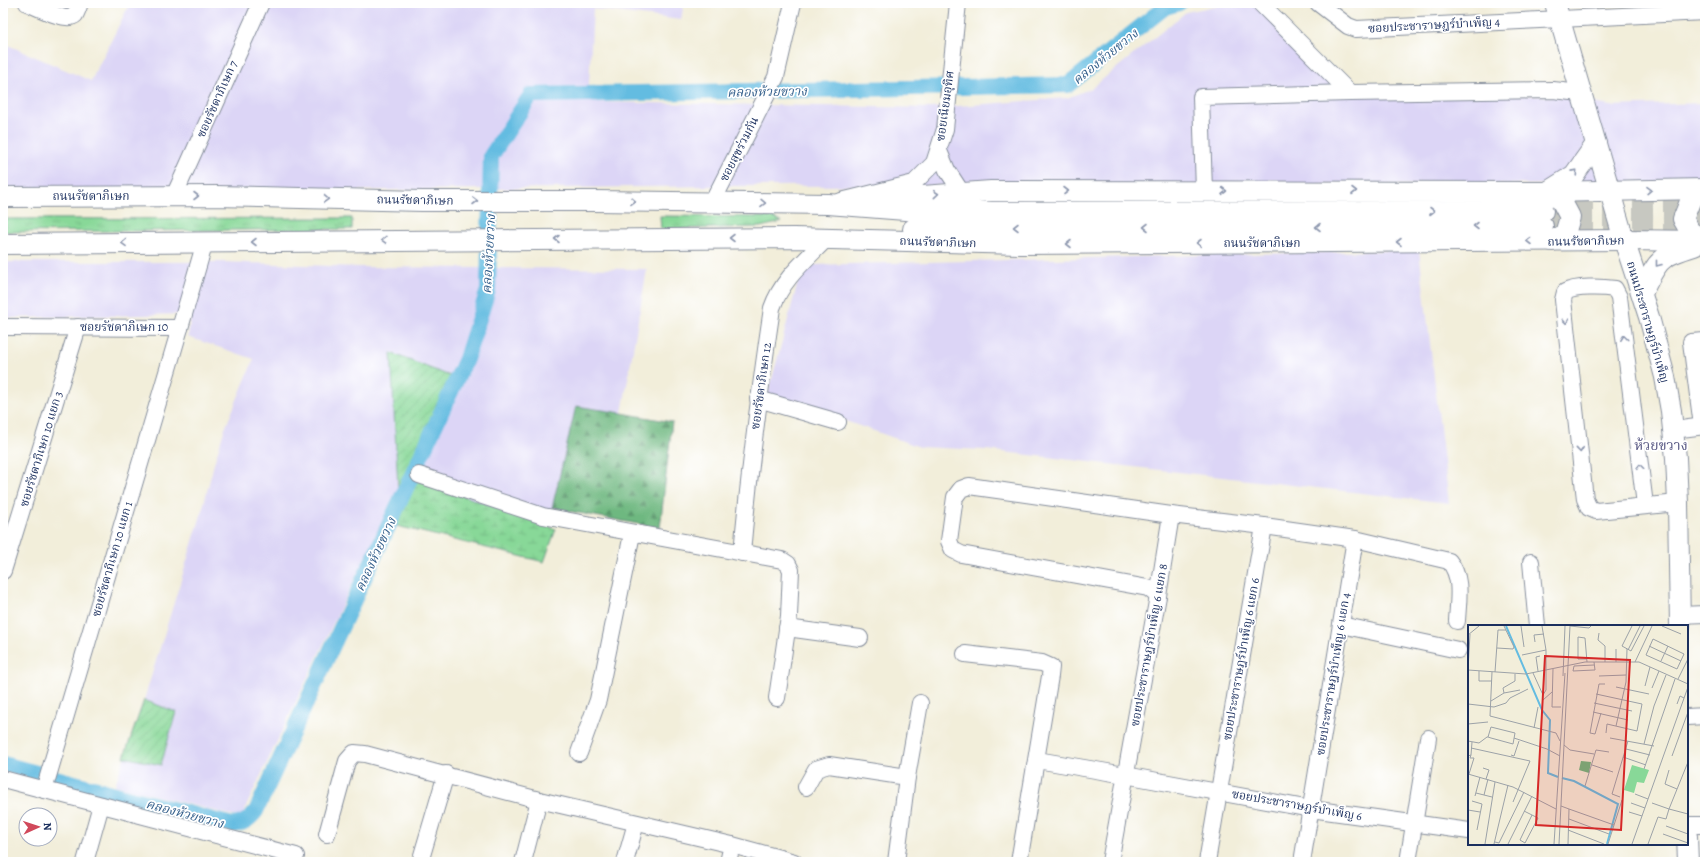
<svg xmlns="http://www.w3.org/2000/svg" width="1708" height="865" font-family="Alegreya,'Noto Serif Thai',serif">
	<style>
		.built { fill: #dcd5f6 }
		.grass { fill: url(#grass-tufts); stroke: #52847b }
		.forest { fill: url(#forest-firs); stroke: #44746f }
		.wetland { fill: url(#wetland-marsh); stroke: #52847b }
		.garden { fill: url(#garden-furrows); stroke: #52847b }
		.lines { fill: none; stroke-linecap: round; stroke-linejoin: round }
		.canal { stroke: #64bce1; stroke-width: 16 }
		.major-tunnel { stroke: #c7c8c1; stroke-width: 20; stroke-dasharray: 20 10; stroke-linecap: butt }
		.minor-casing { stroke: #868e9c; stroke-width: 18 }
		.major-casing { stroke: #868e9c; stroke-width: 22 }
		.minor { stroke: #fff; stroke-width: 16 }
		.major { stroke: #fff; stroke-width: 20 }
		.oneway { stroke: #8d97ae }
		.labels { text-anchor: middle; stroke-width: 3.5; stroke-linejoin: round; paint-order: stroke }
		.street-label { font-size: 12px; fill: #1b2f5e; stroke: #fff }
		.water-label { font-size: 13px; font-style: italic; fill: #35608c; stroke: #fff }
		.quarter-label { font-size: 14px; fill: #545480; stroke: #fff }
		.inset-river { fill: none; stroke: #64bce1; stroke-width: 2 }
		.inset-road { fill: none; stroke: #9ca2a8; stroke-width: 1 }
		.view { fill: #d62828; fill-opacity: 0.15; stroke: #d62828; stroke-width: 2 }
		.inset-edge { fill: none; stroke: #1b2f5e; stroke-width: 2 }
	</style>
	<defs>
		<pattern id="grass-tufts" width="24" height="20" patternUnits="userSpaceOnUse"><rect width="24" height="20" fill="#88d898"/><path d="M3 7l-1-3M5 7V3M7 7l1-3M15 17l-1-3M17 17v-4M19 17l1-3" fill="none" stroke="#75ba85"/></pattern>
		<pattern id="forest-firs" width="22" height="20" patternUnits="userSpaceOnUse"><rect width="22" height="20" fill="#6eb880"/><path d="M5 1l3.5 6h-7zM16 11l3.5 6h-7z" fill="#5a966c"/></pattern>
		<pattern id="wetland-marsh" width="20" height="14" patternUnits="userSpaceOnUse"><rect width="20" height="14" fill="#88d898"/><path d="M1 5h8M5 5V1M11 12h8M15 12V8" fill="none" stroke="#75ba85"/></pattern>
		<pattern id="garden-furrows" width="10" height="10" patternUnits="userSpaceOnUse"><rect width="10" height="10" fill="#88d898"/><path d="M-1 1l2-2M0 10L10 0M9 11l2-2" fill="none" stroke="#75ba85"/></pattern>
	</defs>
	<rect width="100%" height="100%" fill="#fff"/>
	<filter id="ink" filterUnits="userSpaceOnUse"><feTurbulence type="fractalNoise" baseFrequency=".025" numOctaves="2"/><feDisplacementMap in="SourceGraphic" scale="8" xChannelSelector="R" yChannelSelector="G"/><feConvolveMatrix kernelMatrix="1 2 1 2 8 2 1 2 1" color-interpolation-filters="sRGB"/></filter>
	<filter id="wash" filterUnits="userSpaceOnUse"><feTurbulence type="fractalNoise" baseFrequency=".012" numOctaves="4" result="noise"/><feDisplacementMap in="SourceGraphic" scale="16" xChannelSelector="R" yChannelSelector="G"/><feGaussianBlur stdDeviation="0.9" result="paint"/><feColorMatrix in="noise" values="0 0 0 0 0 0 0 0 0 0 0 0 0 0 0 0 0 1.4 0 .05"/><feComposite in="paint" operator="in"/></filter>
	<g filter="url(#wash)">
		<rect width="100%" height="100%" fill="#f2eeda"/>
		<g class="built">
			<path d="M130 3H532L563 6 542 3H684L681 20 593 9 588 102 931 108 1067 98 1092 88 1186 12 1231 3H1253L1337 87 1561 97 1610 106 1705 103V184L717 186 311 191 3 192V43L91 81Z"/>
			<path d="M1419 250 1449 503 986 450 920 447 768 394 799 278 811 265Z"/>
			<path d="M3 262H223L358 267 647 269 622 413 576 406 548 525 404 475 243 813 238 817 115 785 144 700 201 515 215 460 224 431 254 359 188 337 191 314 3 318Z"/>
		</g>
		<g class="grass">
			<path d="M660 216 771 217 782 222 760 227 661 229Z"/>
			<path d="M352 218V229L3 232V219Z"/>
		</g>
		<path class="forest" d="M576 406 622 413 672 422 660 528 552 508Z"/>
		<path class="wetland" d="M417 479 556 529 544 562 397 526Z"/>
		<g class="garden">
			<path d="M391 353 450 376 398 489Z"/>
			<path d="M144 700 176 712 161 765 124 757Z"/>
		</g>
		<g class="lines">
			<path class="canal" d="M3 764 232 825C243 824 249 820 256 811L466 359 488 290 491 156 531 95 1068 85 1165 7 1179 3"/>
		</g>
	</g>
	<g filter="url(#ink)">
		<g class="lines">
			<g class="major-tunnel">
				<path d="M1543 211 1705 209"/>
				<path d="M1543 226 1705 225"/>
			</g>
			<g class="minor-casing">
				<g id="minor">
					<path d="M27 3C37 7 67 23 75 15 77 12 79 6 80 3"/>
					<path d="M1318 3 1348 26 1356 29 1705 12"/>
					<path d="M1261 4 1350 93"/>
					<path d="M939 151 947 170 962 193"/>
					<path d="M1204 191 1201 97 1350 93 1553 90 1581 93"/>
					<path d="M174 196 261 3"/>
					<path d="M841 201 914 183 934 163 945 129 958 3"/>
					<path d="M712 203 776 77 793 3"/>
					<path d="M3 327 180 328 205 242"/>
					<path d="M758 399 838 422"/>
					<path d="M1702 426 1691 342 1705 341"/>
					<path d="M1673 430 1705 426"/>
					<path d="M419 475 543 516 782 560 788 564 791 570 789 616 777 698"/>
					<path d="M1645 505 1619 297 1615 289C1602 287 1576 286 1565 292L1563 300 1585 499 1589 508 1596 511 1678 503"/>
					<path d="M742 553C749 471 760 389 772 308 782 279 806 260 827 238"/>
					<path d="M1531 562 1537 626"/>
					<path d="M3 571 78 327"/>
					<path d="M1158 596 1148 588 961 554 953 550 949 541 955 497 961 489 969 486 1171 515 1264 526 1355 539 1449 561C1463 578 1458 600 1457 621"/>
					<path d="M1680 615 1705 614"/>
					<path d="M1341 625 1458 650"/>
					<path d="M787 628 860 638"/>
					<path d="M965 654 1042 663 1051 667 1050 676 1019 862"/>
					<path d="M1687 717 1705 716"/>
					<path d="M579 753 598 700 632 534"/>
					<path d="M1037 760 1125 775 1311 809 1469 831"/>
					<path d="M3 779 296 856"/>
					<path d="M806 787 816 769 829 765 907 777"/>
					<path d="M44 790 180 328"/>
					<path d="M1687 825H1705"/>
					<path d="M327 834 347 761 354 753 365 754 539 800 732 845 794 862"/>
					<path d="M85 862 101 805"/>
					<path d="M420 862 446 774"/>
					<path d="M523 862 539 800"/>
					<path d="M625 862 636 823"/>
					<path d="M728 862 732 845"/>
					<path d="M896 862 907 777 920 703"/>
					<path d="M1110 862 1158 596 1171 515"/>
					<path d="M1207 862 1264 526"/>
					<path d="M1302 862 1355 539"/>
					<path d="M1408 862 1428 738"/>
				</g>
			</g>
			<g class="major-casing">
				<g id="major">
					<path d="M1555 3 1624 240 1649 317 1665 377 1671 411 1676 458 1678 503 1680 626"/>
					<path d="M1705 190 1691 199 1683 219 1691 233 1705 240"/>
					<path d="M1547 192 1574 175 1596 144"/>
					<path d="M1547 192 1561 200 1570 217 1565 234 1552 241"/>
					<path d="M3 197 216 196 422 201H594L828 204 931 212 1543 211"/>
					<path d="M882 199 991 191 1547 192 1705 189"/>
					<path d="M913 229 931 228 1543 226"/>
					<path d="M3 244 794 238 1020 244 1624 240 1705 241"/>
					<path d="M1642 293C1658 260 1658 257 1694 246"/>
					<path d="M1687 836 1688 862"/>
				</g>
			</g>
			<use href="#minor" class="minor"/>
			<use href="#major" class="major"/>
		</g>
		<defs><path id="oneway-chevron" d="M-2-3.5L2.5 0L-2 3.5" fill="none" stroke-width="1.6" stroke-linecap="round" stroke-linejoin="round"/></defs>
		<g class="oneway">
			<use href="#oneway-chevron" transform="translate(1575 172) rotate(-48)"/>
			<use href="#oneway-chevron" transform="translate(1649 190) rotate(-1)"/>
			<use href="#oneway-chevron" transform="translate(1066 191)"/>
			<use href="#oneway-chevron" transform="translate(1224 191)"/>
			<use href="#oneway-chevron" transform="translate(1354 191)"/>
			<use href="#oneway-chevron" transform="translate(936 194) rotate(-5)"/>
			<use href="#oneway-chevron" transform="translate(196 196)"/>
			<use href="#oneway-chevron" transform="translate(326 199) rotate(1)"/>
			<use href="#oneway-chevron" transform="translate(475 201)"/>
			<use href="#oneway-chevron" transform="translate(633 201) rotate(1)"/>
			<use href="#oneway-chevron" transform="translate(763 203) rotate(1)"/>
			<use href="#oneway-chevron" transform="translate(1432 211)"/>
			<use href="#oneway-chevron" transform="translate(1476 226) rotate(180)"/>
			<use href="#oneway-chevron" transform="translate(1016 227) rotate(180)"/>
			<use href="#oneway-chevron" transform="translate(1146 227) rotate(180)"/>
			<use href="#oneway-chevron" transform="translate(1318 227) rotate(180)"/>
			<use href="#oneway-chevron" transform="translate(732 238) rotate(180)"/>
			<use href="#oneway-chevron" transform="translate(557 239) rotate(180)"/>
			<use href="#oneway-chevron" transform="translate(384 240) rotate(179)"/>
			<use href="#oneway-chevron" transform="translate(1529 241) rotate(180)"/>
			<use href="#oneway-chevron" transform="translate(254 242) rotate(180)"/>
			<use href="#oneway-chevron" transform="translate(1399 242) rotate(180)"/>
			<use href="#oneway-chevron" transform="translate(124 243) rotate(179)"/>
			<use href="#oneway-chevron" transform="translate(1199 243) rotate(180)"/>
			<use href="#oneway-chevron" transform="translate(1069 244) rotate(180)"/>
			<use href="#oneway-chevron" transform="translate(1658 264) rotate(128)"/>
			<use href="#oneway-chevron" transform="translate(1566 321) rotate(84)"/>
			<use href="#oneway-chevron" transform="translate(1624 338) rotate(-97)"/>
			<use href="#oneway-chevron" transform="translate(1580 450) rotate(84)"/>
			<use href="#oneway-chevron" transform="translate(1640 467) rotate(-97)"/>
		</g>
	</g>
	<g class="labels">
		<g class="street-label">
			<text transform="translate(1434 25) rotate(-3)" y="4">ซอยประชาราษฎร์บำเพ็ญ 4</text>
			<text transform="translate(217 99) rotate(-66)" y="4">ซอยรัชดาภิเษก 7</text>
			<text transform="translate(945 106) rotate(-82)" y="4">ซอยเนียมอุทิศ</text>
			<text transform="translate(739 149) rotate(-63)" y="4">ซอยสุขร่วมกัน</text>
			<text x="91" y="200">ถนนรัชดาภิเษก</text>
			<text transform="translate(415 200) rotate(1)" y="4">ถนนรัชดาภิเษก</text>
			<text transform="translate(1586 241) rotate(-1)" y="4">ถนนรัชดาภิเษก</text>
			<text transform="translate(938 242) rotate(2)" y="4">ถนนรัชดาภิเษก</text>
			<text x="1262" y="247">ถนนรัชดาภิเษก</text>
			<text transform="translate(1648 322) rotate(74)" y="4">ถนนประชาราษฎร์บำเพ็ญ</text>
			<text x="124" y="331">ซอยรัชดาภิเษก 10</text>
			<text transform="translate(761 386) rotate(-82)" y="4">ซอยรัชดาภิเษก 12</text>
			<text transform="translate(41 449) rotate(-73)" y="4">ซอยรัชดาภิเษก 10 แยก 3</text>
			<text transform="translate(112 559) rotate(-74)" y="4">ซอยรัชดาภิเษก 10 แยก 1</text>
			<text transform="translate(1149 645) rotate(-80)" y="4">ซอยประชาราษฎร์บำเพ็ญ 6 แยก 8</text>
			<text transform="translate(1241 659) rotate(-80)" y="4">ซอยประชาราษฎร์บำเพ็ญ 6 แยก 6</text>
			<text transform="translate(1333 674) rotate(-81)" y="4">ซอยประชาราษฎร์บำเพ็ญ 6 แยก 4</text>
			<text transform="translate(1297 805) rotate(10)" y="4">ซอยประชาราษฎร์บำเพ็ญ 6</text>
		</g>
		<g class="water-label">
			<text transform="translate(1105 56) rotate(-39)" y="5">คลองห้วยขวาง</text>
			<text transform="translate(767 91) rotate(-1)" y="5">คลองห้วยขวาง</text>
			<text transform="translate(488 254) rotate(-87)" y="5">คลองห้วยขวาง</text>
			<text transform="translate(375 554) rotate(-65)" y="5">คลองห้วยขวาง</text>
			<text transform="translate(185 813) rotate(15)" y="5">คลองห้วยขวาง</text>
		</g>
		<g class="quarter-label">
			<text x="1661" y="450">ห้วยขวาง</text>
		</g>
	</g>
	<g transform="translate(1468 625)">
		<rect width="220" height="220" fill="#f2eeda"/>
		<path d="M164 140 181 145 176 158 169 157 166 168 156 165Z" fill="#88d898"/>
		<path d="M113 136 123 137 121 148 111 145Z" fill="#6eb880"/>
		<path class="inset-river" d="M38 1 74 85 82 95 80 148 90 152M94 153 106 156 150 179 139 219"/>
		<path class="inset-road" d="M53 1 56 22M102 1 121 3 123 1M164 1 154 21 163 26 176 1M194 1 213 9M131 8 130 15 137 21V37M0 10 11 1M185 14 216 29 209 44 178 30ZM67 17 66 10 76 9M181 21 213 36M29 23 45 24 46 22 36 1M148 24V37M160 25 172 1M54 30 78 25M119 34H110V12L117 13 119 37M193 36 200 21M126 37 127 45H126L105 46 106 41 126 40M167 37 184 1M85 44 84 82H93M0 45 2 9M0 45 58 49 117 37H171L220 59M11 46V56H24M70 46 68 32 72 31M24 47 22 91 88 108 92 116M27 47 30 5H38M65 48 75 70 78 65V25L74 1M95 51 97 1M131 51 158 50M210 54 220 34M177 61 182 42M148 62 181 69M184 63 191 46M36 68 35 63 47 56V49M128 69 174 79 169 106 139 99 138 108M75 75 84 67M23 76 36 68 52 65M126 78 164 86M0 79 26 82 38 78 42 73 60 64M209 79 212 71 216 73M125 87 160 95M133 88 127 109 122 108 131 59H137M0 99 20 97M148 101 158 57 159 24M66 103 70 82M46 113 79 124 92 131M142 113 186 121M0 116 11 118 19 112H20L23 113 45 119 47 108 23 102 20 112M176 119 186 81 198 50M96 120 102 125 126 129M3 123 62 136 45 177M158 124 182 130M43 130 46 131 51 116M0 131 3 130 4 117M204 131 220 87M155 132 178 140M220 137 201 184 220 189M124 140 145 147M15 143 21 145 18 154M176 144 207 54M201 145 197 159 209 164M0 149 45 162 88 184M1 149 6 133H2L3 130M117 161 128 125 141 127M8 168 24 172M167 169 180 174M16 170 20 154M7 171 12 152M152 172 144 169 160 116M4 176 14 179 9 205M163 178 177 183M93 181 101 184 100 219M101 184 146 200M0 185 12 187M56 186 70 193 57 218 52 215 64 190M161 187 174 191M101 194 141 209M198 201 220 209M100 205 136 219M195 209 220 218M27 217 31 218 56 167M17 219 27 157M26 219 40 160M40 219 64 171M86 219 97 48M91 219 102 1M140 219 154 175M164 219 220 62M180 219 190 192 198 194 201 184 184 178"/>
		<path class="view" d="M77 31 162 35 153 205 68 200Z"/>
		<rect width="220" height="220" class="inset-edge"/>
	</g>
	<rect width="1708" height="865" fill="none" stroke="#fff" stroke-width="16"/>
	<g transform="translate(38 827) rotate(87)"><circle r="19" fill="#ffffff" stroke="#a4acbf"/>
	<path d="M0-3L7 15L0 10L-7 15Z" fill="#d1495b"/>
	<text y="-6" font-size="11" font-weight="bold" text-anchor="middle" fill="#1b2f5e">N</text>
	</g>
</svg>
